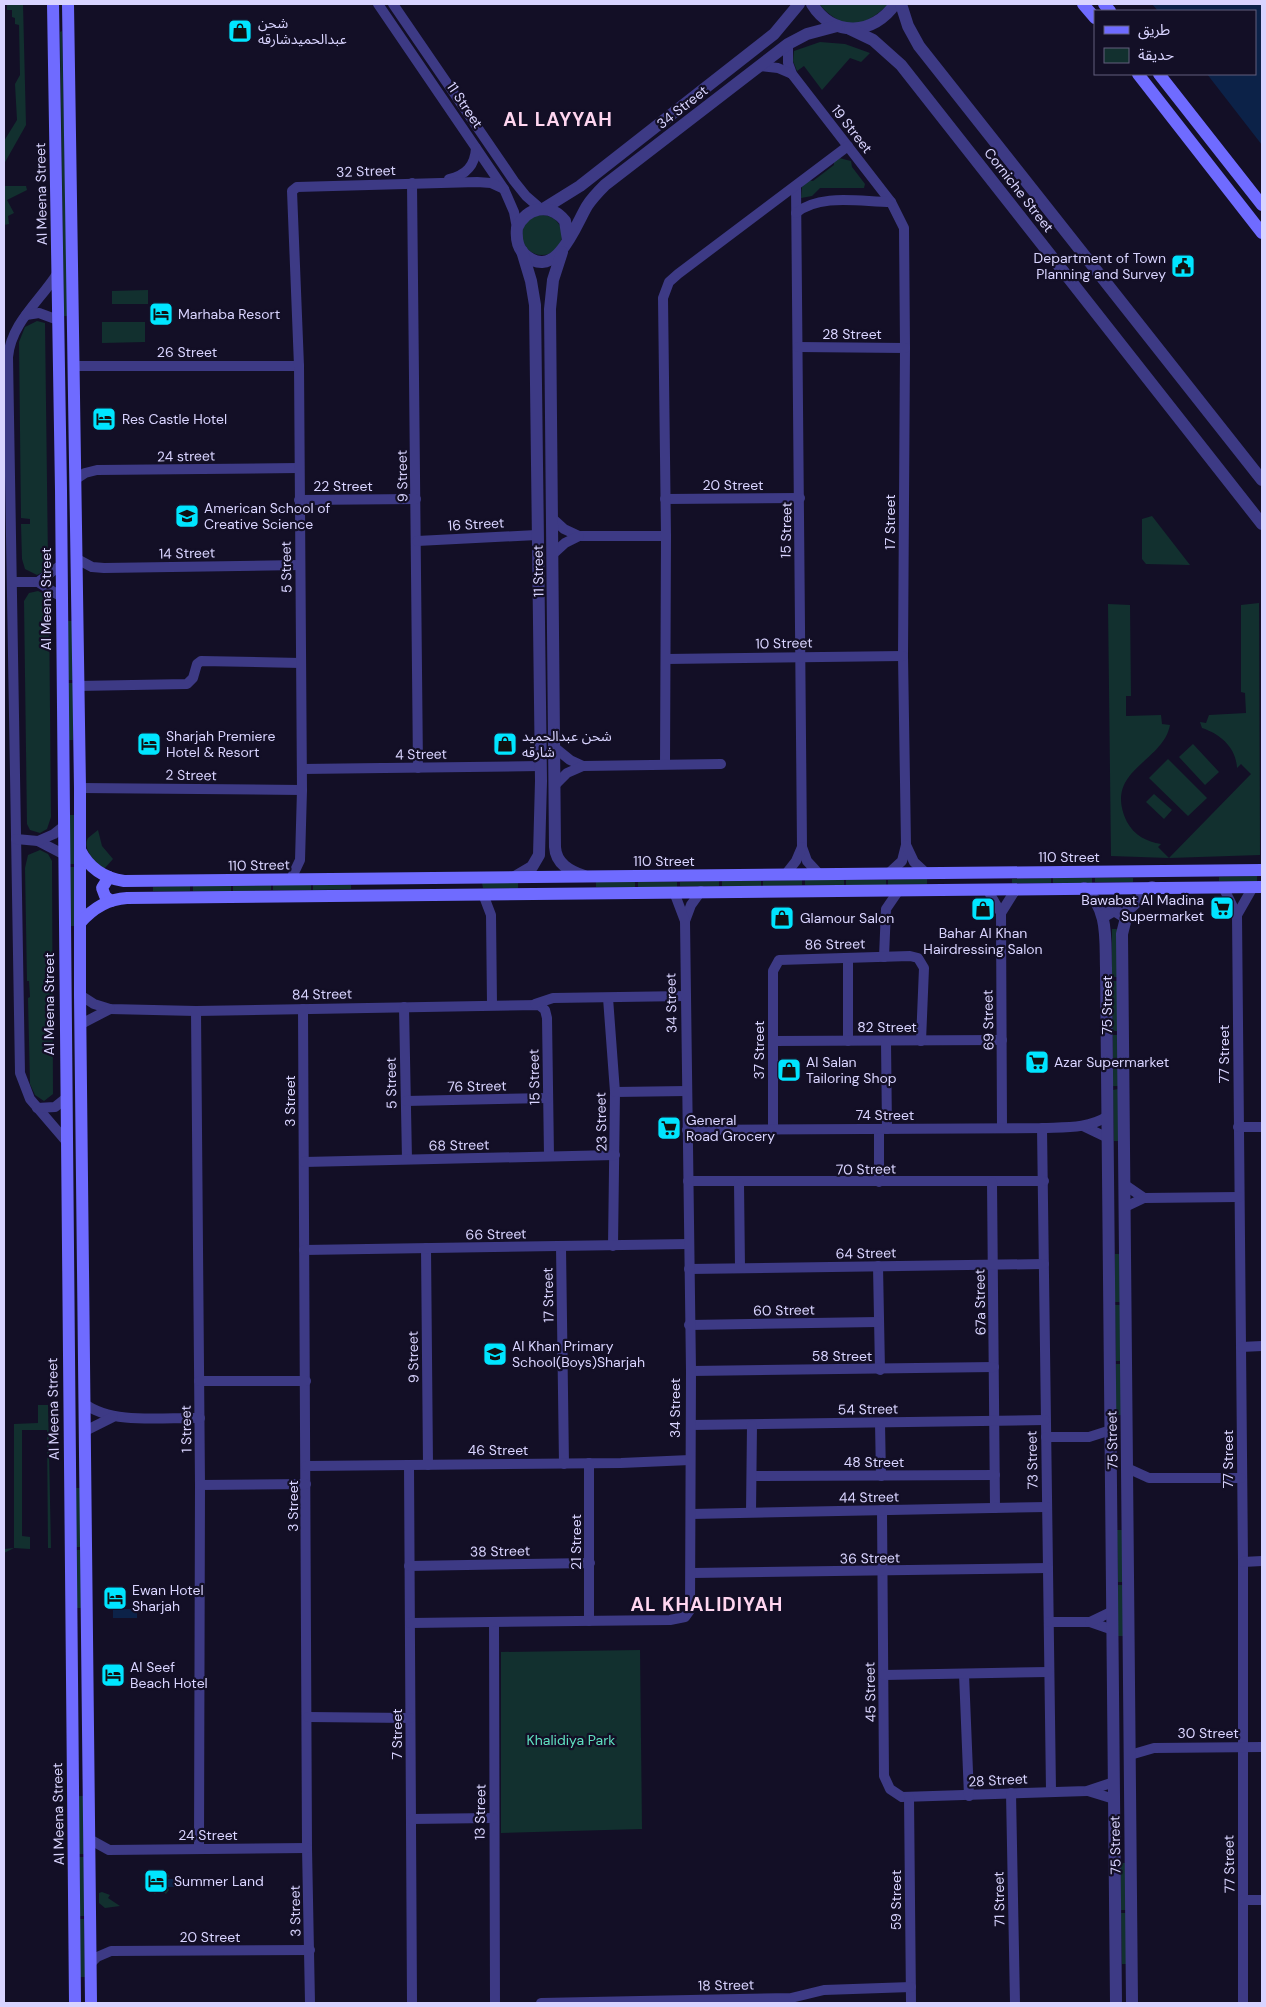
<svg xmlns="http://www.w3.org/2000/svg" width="1266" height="2007" font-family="'DM Sans','Noto Sans Arabic',sans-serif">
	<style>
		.green { fill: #12302f }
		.water { fill: #0c2248 }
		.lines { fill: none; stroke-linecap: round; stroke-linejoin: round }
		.minor { stroke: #3d3a85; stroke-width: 10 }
		.tertiary { stroke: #3d3a85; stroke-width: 12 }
		.secondary { stroke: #6f6bff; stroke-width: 12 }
		.labels { text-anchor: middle; stroke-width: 4.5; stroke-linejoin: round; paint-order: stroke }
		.poi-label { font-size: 14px; fill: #d9d4ff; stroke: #130f26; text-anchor: start }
		.street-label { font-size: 14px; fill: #d9d4ff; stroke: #130f26 }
		.park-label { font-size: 14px; fill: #5fe0c0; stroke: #130f26 }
		.district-label { font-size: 19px; font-weight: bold; letter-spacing: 1px; fill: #ffd6f0; stroke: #130f26 }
	</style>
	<rect width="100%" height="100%" fill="#130f26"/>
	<g class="green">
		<path d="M7 4H23L26 125 4 164V141L17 120 15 84 20 75 19 25 15 24V18L12 17V10H7Z"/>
		<path d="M819 4H889C863 28 844 32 819 4Z"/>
		<path d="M62 31 68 316H64L60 32Z"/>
		<path d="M820 42 845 44 870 53 861 62 850 58 822 90 804 66 797 71 793 61 794 51Z"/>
		<path d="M839 158 851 161 852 167 865 184 864 188H820L812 196 801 198 802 187 808 180 813 181 834 165V160Z"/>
		<path d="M4 186H26L27 190 7 200 14 213 8 216 9 224 4 225Z"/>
		<circle cx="542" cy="235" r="20"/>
		<path d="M148 290V304H112V291Z"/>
		<path d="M37 321 45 323 48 562 43 572 37 575 25 569 22 559 21 524H30V519L21 518 19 342 25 327Z"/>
		<path d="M102 322H145V342L102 343Z"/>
		<path d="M1152 516 1190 565 1146 564 1142 559V519Z"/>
		<path d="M38 591 46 595 49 603 51 817 47 829 40 833 30 830 27 824 24 601 29 593Z"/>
		<path d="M1259 603 1260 855 1169 858 1111 856 1108 604 1130 605 1131 696H1126V716L1161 715 1162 724 1170 725C1163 763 1102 770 1127 822 1134 835 1147 842 1161 844L1158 847 1169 858 1251 774 1241 764 1237 768C1236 747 1220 734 1202 728L1200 722 1206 723 1209 715 1246 713 1245 693 1241 692V605Z"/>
		<path d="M67 621H72L73 680H68Z"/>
		<rect x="68" y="683" width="5" height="57"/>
		<path d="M1193 744 1219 772 1205 785 1179 757Z"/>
		<path d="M1168 759 1207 798 1188 816 1149 778Z"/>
		<path d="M1154 794 1172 810 1164 819 1146 802Z"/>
		<path d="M69 815H74L75 864H69Z"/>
		<path d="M98 830 102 846 113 859 104 869C95 863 82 849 88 838Z"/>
		<path d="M40 850 48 854 52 861 53 1094 44 1101 35 1095 30 1084 28 998 30 997 29 981H27L25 868 28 855Z"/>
		<path d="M69 867H74L75 926H70Z"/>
		<path d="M1257 876V881H1219V877Z"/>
		<path d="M1051 878V883H1012V879Z"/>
		<rect x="1053" y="878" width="39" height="5"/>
		<rect x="1095" y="878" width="38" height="4"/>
		<path d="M927 879V884L888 885V880Z"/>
		<path d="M802 880V885L763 886V881Z"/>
		<rect x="805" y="880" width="39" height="5"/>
		<rect x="846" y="880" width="40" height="5"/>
		<path d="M719 881V886H680V882Z"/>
		<rect x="722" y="881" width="39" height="5"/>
		<rect x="596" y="882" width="39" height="5"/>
		<rect x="638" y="882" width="39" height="5"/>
		<path d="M482 883H518V888H483Z"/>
		<path d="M271 885V890L233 891V886Z"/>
		<rect x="273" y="885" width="38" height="5"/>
		<path d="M313 885H351V889L313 890Z"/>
		<path d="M190 886V891H153V887Z"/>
		<rect x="193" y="886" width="38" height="5"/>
		<rect x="1112" y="929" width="5" height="48"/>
		<path d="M1112 981H1117L1118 1031H1113Z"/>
		<rect x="1113" y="1035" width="5" height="51"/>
		<path d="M1118 1089 1119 1141H1114L1113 1090Z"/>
		<rect x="1115" y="1254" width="5" height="48"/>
		<path d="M1115 1305H1120L1121 1361H1116Z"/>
		<path d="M1116 1364H1121L1122 1415H1116Z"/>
		<path d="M38 1405H48L51 1548H48L47 1430H22V1536L30 1537V1549L14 1548 4 1553V1549L14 1548V1424L38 1423Z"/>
		<path d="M75 1488H80L81 1547H76Z"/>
		<path d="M1117 1530H1122L1123 1582H1118Z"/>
		<path d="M76 1550H81L82 1608H76Z"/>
		<rect x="1118" y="1585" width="5" height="51"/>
		<path d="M640 1650 642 1829 501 1833V1652Z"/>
		<path d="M79 1796H83L84 1854H79Z"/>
		<path d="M79 1857H84L85 1916H80Z"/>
		<path d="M1121 1863H1125L1126 1910H1121Z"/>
		<path d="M155 1871 158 1876 166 1871 169 1876 165 1883 169 1890 166 1894 159 1889 155 1894 147 1887V1877Z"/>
		<path d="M102 1892 110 1895 108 1898 120 1906 105 1908 99 1903V1893Z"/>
		<path d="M1121 1913H1126V1964H1122Z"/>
		<path d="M80 1919H84L85 1977H80Z"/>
	</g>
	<g class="water">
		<path d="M1152 4H1262V145L1207 74H1255V11H1158Z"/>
		<rect x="113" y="1609" width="24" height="9"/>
		<path d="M168 1879H189L192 1884 188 1887H168L164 1883Z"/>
	</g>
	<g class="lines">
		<g class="minor">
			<path d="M378 4 504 189 514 212 517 228"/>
			<path d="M393 4 514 181 526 196 541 209"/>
			<path d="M788 44V63L792 74 891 202 904 228 905 348 903 656 906 845 902 861 889 873"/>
			<path d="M759 66 778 68 792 74"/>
			<path d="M449 179C466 175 475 166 476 148"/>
			<path d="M412 183 418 768"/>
			<path d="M796 186 802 847 807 861 819 874"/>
			<path d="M796 213C820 193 861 202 891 202"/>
			<path d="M57 274C40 301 11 323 8 357L20 1073 30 1099 66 1141"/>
			<path d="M26 315 39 313 58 320"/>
			<path d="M798 347 905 348"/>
			<path d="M75 366H299"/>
			<path d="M76 479 85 473 97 470 299 468"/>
			<path d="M665 499 800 498"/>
			<path d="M299 500 416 499"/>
			<path d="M553 519 564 529 579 536H666"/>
			<path d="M417 541 537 535"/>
			<path d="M553 554 565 543 579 536"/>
			<path d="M77 559 92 567 104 568 300 565"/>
			<path d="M12 582H38L61 565"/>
			<path d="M38 582 60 596"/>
			<path d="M666 659 903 656"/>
			<path d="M78 686 187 684 193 678 197 664 201 661 301 663"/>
			<path d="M554 747 570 760 583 766"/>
			<path d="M665 764 666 536 663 298 669 282 678 274 848 146"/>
			<path d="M302 769 540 766"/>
			<path d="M554 786 567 773 583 766 721 764"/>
			<path d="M80 788 302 790"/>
			<path d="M16 839 38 841 63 854"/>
			<path d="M38 841 54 834 64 826"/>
			<path d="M906 845 914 862 927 874"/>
			<path d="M785 875 796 861 802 847"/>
			<path d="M291 879 300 860 302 790 299 366 292 191 297 187 477 182 491 183 504 189"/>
			<path d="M1223 887 1237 915 1243 1562V2003"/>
			<path d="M987 889 1001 913"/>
			<path d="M483 894 491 915 492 1005"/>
			<path d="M1237 915 1253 887"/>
			<path d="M685 921 691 905 701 891"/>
			<path d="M884 957 886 909 899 890"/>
			<path d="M848 958V1041"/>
			<path d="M80 995 94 1004 110 1009 196 1011 539 1005 545 1010 547 1018 549 1156"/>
			<path d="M608 998 615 1092 613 1246"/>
			<path d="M535 1004 553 998 686 996"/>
			<path d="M404 1007 407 1159"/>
			<path d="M303 1009 307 1848 310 2003"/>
			<path d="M196 1011 200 1485 199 1848"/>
			<path d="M81 1024 110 1009"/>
			<path d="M773 1041 1002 1040"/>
			<path d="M886 1042 887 1129"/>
			<path d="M615 1092 687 1091"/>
			<path d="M406 1101 548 1098"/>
			<path d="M37 1108 55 1107 65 1099"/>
			<path d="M1083 1126 1108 1138"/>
			<path d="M1002 1127 1001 913 1016 889"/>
			<path d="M1238 1127H1262"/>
			<path d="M1042 1128 1051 1791"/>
			<path d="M773 1129V971L779 960 910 956 918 958 924 968 921 1041"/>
			<path d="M879 1129V1182"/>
			<path d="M687 1130 1042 1128C1065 1127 1088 1129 1108 1116"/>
			<path d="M304 1162 615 1155"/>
			<path d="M688 1181H1044"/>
			<path d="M992 1182 995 1508"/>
			<path d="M739 1183 740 1268"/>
			<path d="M1125 1185 1144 1198"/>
			<path d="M1125 1207 1144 1198 1239 1197"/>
			<path d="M561 1247 564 1464"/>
			<path d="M426 1248 428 1465"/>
			<path d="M304 1250 689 1244"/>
			<path d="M878 1266 880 1370"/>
			<path d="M689 1269 1044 1264"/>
			<path d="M689 1325 878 1322"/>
			<path d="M1241 1347 1262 1346"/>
			<path d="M691 1371 994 1367"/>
			<path d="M199 1381H306"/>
			<path d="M85 1404C112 1425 166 1417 200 1418"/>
			<path d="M880 1423 881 1476"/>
			<path d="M691 1425 1045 1420"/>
			<path d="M85 1431 113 1417"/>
			<path d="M1046 1437H1089L1111 1430"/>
			<path d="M409 1465 412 2003"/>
			<path d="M306 1466 621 1463 690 1460"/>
			<path d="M1127 1468 1149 1478H1241"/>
			<path d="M753 1476 995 1475"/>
			<path d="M200 1485 306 1484"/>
			<path d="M882 1510 884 1776 890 1789 902 1797 1087 1791 1114 1782"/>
			<path d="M751 1512 752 1425"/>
			<path d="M691 1514 1047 1507"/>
			<path d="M1243 1562 1262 1561"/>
			<path d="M409 1566 590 1563"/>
			<path d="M692 1573 1048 1568"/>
			<path d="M589 1621V1463"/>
			<path d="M494 1622 495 2003"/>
			<path d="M1049 1622H1090L1113 1630"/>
			<path d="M1090 1622 1113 1611"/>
			<path d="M410 1623 670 1620 685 1617 690 1610 691 1371 685 921 674 892"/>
			<path d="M964 1674 969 1796"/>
			<path d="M884 1675 1048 1672"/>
			<path d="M308 1717 410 1718"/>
			<path d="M1130 1755 1154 1748 1262 1747"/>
			<path d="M1088 1791 1114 1799"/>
			<path d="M1011 1793 1015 2003"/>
			<path d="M909 1797 911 2003"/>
			<path d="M411 1819 493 1818"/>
			<path d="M89 1839 109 1850 307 1848"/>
			<path d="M1243 1900H1262"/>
			<path d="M90 1964 97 1957 111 1951 310 1950"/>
			<path d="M541 2003 791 1998 824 1990 911 1987"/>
		</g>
		<g class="tertiary">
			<path d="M812 4C833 38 874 35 895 4"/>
			<path d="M901 4 908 26 919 46 1262 480"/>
			<path d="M850 29 873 40 901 65 1262 524"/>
			<path d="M543 209 580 186 774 34 799 4"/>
			<path d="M568 240 565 221C550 202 526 207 517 228 516 238 517 247 524 254 556 283 575 226 587 206 592 198 598 192 605 185L788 44 807 34 837 26"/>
			<path d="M562 252 553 280 550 309 555 847C556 864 570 871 584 876"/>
			<path d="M515 877 532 867 539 855 541 781 535 305 531 281 522 251"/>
			<path d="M1084 888C1109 909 1105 938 1106 968L1116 2003"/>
			<path d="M1104 916 1114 910 1125 917"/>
			<path d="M1132 2003 1122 934 1128 910 1152 887"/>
		</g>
		<g class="secondary">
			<path d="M53 4 61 490 75 2003"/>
			<path d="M68 4 80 788V995L91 2003"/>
			<path d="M1083 4 1095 18"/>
			<path d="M1104 4 1110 11"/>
			<path d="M1138 74 1262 233"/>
			<path d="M1159 74 1262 205"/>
			<path d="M80 850C89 868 103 878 124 881L1262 870"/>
			<path d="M109 877 102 888 105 896 111 901"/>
			<path d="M80 923C93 908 108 899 127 898L1262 887"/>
		</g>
	</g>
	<defs>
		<g id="shop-square" transform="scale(1.25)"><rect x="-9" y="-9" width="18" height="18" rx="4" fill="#00e5ff" stroke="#130f26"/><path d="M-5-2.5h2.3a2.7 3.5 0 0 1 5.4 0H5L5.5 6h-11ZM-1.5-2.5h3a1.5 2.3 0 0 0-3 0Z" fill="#111"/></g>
		<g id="civic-square" transform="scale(1.25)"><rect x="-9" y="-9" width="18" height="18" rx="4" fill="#00e5ff" stroke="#130f26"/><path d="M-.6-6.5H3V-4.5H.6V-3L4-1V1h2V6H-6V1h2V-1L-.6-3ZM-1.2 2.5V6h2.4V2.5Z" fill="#111"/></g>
		<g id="hotel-square" transform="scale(1.25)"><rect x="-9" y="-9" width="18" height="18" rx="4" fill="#00e5ff" stroke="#130f26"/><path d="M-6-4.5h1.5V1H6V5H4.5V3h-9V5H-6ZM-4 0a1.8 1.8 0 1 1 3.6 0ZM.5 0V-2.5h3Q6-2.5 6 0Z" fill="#111"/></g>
		<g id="school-square" transform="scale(1.25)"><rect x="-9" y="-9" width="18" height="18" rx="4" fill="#00e5ff" stroke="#130f26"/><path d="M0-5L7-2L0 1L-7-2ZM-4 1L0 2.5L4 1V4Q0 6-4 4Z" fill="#111"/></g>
		<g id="supermarket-square" transform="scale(1.25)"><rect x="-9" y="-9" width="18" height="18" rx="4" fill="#00e5ff" stroke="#130f26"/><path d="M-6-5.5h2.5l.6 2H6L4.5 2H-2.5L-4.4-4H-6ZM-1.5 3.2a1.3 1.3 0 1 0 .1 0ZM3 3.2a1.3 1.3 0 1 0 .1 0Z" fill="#111"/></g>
	</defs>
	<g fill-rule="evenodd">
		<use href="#shop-square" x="240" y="31"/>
		<use href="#civic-square" x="1183" y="266"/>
		<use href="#hotel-square" x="161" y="314"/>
		<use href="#hotel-square" x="104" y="419"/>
		<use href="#school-square" x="187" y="516"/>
		<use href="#hotel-square" x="149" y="744"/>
		<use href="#shop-square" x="505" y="744"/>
		<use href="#supermarket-square" x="1222" y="908"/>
		<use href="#shop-square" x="983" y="909"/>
		<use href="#shop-square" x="782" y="918"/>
		<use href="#supermarket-square" x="1037" y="1062"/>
		<use href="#shop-square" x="789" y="1070"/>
		<use href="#supermarket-square" x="669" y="1128"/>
		<use href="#school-square" x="495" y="1354"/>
		<use href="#hotel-square" x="115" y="1598"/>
		<use href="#hotel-square" x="113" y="1675"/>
		<use href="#hotel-square" x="156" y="1881"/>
	</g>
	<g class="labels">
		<g class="poi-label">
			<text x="258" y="28">شحن<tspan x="258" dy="16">عبدالحميدشارقه</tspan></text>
			<text x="1166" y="263" text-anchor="end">Department of Town<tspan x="1166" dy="16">Planning and Survey</tspan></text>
			<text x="178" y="319">Marhaba Resort</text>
			<text x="122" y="424">Res Castle Hotel</text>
			<text x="204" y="513">American School of<tspan x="204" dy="16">Creative Science</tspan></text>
			<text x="166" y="741">Sharjah Premiere<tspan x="166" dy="16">Hotel &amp; Resort</tspan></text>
			<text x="522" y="741">شحن عبدالحميد<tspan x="522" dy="16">شارقه</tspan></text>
			<text x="1204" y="905" text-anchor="end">Bawabat Al Madina<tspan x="1204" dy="16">Supermarket</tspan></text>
			<text x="800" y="923">Glamour Salon</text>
			<text x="983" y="938" text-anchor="middle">Bahar Al Khan<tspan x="983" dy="16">Hairdressing Salon</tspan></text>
			<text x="806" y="1067">Al Salan<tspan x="806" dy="16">Tailoring Shop</tspan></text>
			<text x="1054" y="1067">Azar Supermarket</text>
			<text x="686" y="1125">General<tspan x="686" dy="16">Road Grocery</tspan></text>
			<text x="512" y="1351">Al Khan Primary<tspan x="512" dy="16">School(Boys)Sharjah</tspan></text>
			<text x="132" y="1595">Ewan Hotel<tspan x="132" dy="16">Sharjah</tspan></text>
			<text x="130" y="1672">Al Seef<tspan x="130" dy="16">Beach Hotel</tspan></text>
			<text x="174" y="1886">Summer Land</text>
		</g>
		<g class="street-label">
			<text transform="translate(465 105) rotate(56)" y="5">11 Street</text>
			<text transform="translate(682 107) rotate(-38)" y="5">34 Street</text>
			<text transform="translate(852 129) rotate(52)" y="5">19 Street</text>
			<text transform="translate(366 171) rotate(-2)" y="5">32 Street</text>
			<text transform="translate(1019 190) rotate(52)" y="5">Corniche Street</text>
			<text transform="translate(41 194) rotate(-91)" y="5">Al Meena Street</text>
			<text x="852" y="339">28 Street</text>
			<text x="187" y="357">26 Street</text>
			<text transform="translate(186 456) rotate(-1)" y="5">24 street</text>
			<text transform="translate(402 476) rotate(-91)" y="5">9 Street</text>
			<text x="733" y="490">20 Street</text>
			<text x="343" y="491">22 Street</text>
			<text transform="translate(890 522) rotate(-90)" y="5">17 Street</text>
			<text transform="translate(476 524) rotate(-3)" y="5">16 Street</text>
			<text transform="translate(786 530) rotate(-89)" y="5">15 Street</text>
			<text transform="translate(187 553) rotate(-1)" y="5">14 Street</text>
			<text transform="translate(286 567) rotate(-91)" y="5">5 Street</text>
			<text transform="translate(538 571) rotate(-91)" y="5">11 Street</text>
			<text transform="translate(46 599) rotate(-90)" y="5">Al Meena Street</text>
			<text transform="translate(784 643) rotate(-1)" y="5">10 Street</text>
			<text transform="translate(421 754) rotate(-1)" y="5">4 Street</text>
			<text transform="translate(191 775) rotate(1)" y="5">2 Street</text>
			<text x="1069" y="862">110 Street</text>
			<text x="664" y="866">110 Street</text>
			<text transform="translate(259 865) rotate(-1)" y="5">110 Street</text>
			<text transform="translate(835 944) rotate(-1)" y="5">86 Street</text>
			<text transform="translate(322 994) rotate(-1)" y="5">84 Street</text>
			<text transform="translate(671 1003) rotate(-91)" y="5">34 Street</text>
			<text transform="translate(49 1004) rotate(-90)" y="5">Al Meena Street</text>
			<text transform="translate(1107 1005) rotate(-90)" y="5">75 Street</text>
			<text transform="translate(988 1020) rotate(-91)" y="5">69 Street</text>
			<text x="887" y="1032">82 Street</text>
			<text transform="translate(759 1050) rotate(-90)" y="5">37 Street</text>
			<text transform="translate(1224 1054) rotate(-90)" y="5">77 Street</text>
			<text transform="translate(534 1077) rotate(-91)" y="5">15 Street</text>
			<text transform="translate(391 1083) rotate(-91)" y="5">5 Street</text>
			<text transform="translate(477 1086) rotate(-1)" y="5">76 Street</text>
			<text transform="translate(290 1101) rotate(-90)" y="5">3 Street</text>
			<text x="885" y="1120">74 Street</text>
			<text transform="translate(601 1122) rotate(-91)" y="5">23 Street</text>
			<text transform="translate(459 1145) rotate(-1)" y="5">68 Street</text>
			<text transform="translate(866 1169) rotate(-1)" y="5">70 Street</text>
			<text transform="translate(496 1234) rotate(-1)" y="5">66 Street</text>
			<text transform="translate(866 1253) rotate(-1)" y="5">64 Street</text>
			<text transform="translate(548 1295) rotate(-91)" y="5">17 Street</text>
			<text transform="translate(980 1302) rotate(-91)" y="5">67a Street</text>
			<text transform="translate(784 1310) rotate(-1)" y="5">60 Street</text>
			<text x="842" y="1361">58 Street</text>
			<text transform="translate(413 1357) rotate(-91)" y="5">9 Street</text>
			<text transform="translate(675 1408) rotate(-90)" y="5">34 Street</text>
			<text transform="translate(53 1409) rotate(-91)" y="5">Al Meena Street</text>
			<text transform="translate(868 1409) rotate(-1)" y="5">54 Street</text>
			<text transform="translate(186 1429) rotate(-91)" y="5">1 Street</text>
			<text transform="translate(1112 1440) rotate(-91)" y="5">75 Street</text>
			<text x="498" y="1455">46 Street</text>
			<text transform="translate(1228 1459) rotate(-90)" y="5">77 Street</text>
			<text transform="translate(1032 1460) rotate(-91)" y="5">73 Street</text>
			<text x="874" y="1467">48 Street</text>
			<text transform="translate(869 1497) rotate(-1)" y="5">44 Street</text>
			<text transform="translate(293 1506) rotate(-90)" y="5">3 Street</text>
			<text transform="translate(576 1542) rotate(-90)" y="5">21 Street</text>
			<text transform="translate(500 1551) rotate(-1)" y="5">38 Street</text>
			<text transform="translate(870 1558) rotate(-1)" y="5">36 Street</text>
			<text transform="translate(870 1692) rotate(-91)" y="5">45 Street</text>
			<text x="1208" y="1738">30 Street</text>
			<text transform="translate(397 1734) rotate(-90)" y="5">7 Street</text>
			<text transform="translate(998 1780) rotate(-3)" y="5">28 Street</text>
			<text transform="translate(480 1812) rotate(-89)" y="5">13 Street</text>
			<text transform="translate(58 1814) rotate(-91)" y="5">Al Meena Street</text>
			<text x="208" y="1840">24 Street</text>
			<text transform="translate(1115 1845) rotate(-91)" y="5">75 Street</text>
			<text transform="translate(1229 1864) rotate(-91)" y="5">77 Street</text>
			<text transform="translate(999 1899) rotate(-91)" y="5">71 Street</text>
			<text transform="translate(896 1900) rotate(-90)" y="5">59 Street</text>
			<text transform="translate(295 1911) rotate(-91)" y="5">3 Street</text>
			<text x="210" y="1942">20 Street</text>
			<text transform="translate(726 1985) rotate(-1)" y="5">18 Street</text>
		</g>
		<g class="park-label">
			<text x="571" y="1745">Khalidiya Park</text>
		</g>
		<g class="district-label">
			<text x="558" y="126">AL LAYYAH</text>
			<text x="707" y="1611">AL KHALIDIYAH</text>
		</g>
	</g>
	<rect width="1266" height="2007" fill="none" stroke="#d9d4ff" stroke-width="10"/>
	<rect x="1094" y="10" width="162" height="65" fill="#130f26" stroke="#625e7d"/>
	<rect x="1104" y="26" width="25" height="8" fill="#6f6bff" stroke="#625e7d"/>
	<text x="1138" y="35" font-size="15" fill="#d9d4ff">طريق</text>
	<rect x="1104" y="48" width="25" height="15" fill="#12302f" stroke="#625e7d"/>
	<text x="1138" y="60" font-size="15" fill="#d9d4ff">حديقة</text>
</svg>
